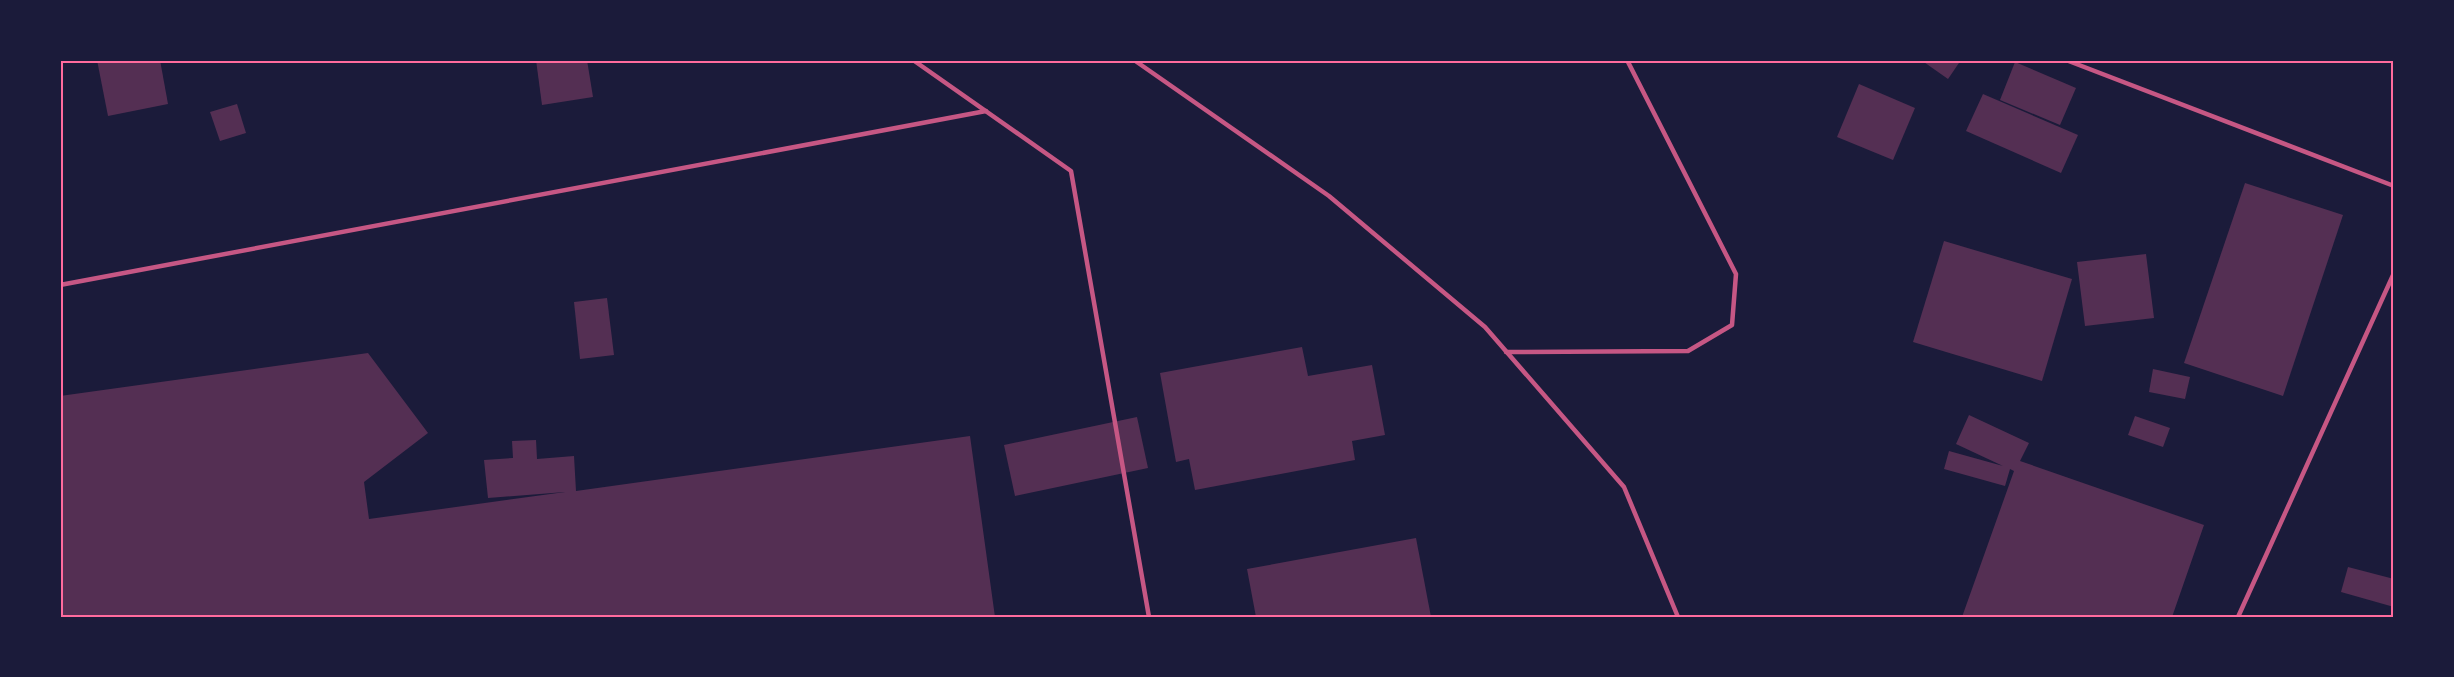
<svg xmlns="http://www.w3.org/2000/svg" width="2454" height="677" font-family="'Archivo Narrow',sans-serif">
	<style>
		.building { fill: #542f53 }
		.lines { fill: none; stroke-linecap: round; stroke-linejoin: round }
		.service { stroke: #c65784; stroke-width: 4.5 }
		.neatline { fill: none; stroke: #ff6b9d; stroke-width: 2 }
	</style>
	<rect width="100%" height="100%" fill="#1b1b3a"/>
	<g class="building">
		<path d="M97 60H160L168 104 108 116Z"/>
		<path d="M536 60H587L593 97 542 105Z"/>
		<path d="M1921 60H1961L1948 79Z"/>
		<path d="M2015 62 2076 88 2060 125 2000 100Z"/>
		<path d="M1859 84 1915 108 1893 160 1837 137Z"/>
		<path d="M1983 94 2078 135 2061 173 1966 131Z"/>
		<path d="M237 104 246 133 220 141 210 112Z"/>
		<path d="M2245 183 2343 215 2283 396 2184 363Z"/>
		<path d="M1944 241 2072 279 2042 381 1913 342Z"/>
		<path d="M2146 254 2154 318 2085 326 2077 262Z"/>
		<path d="M607 298 614 355 580 359 574 302Z"/>
		<path d="M1302 347 1308 376 1372 365 1385 435 1352 441 1355 460 1195 490 1189 459 1176 462 1160 373Z"/>
		<path d="M368 353 428 433 364 482 369 519 565 492 488 498 484 460 513 458 512 441 536 440 537 459 574 456 576 491 970 436 995 617H60V396Z"/>
		<path d="M2153 369 2190 377 2185 399 2149 392Z"/>
		<path d="M1969 415 2029 443 2020 461 2204 525 2172 617H1962L2014 471 2010 469 2005 486 1944 469 1949 451 2003 466 1956 444Z"/>
		<path d="M2135 416 2170 428 2163 447 2128 435Z"/>
		<path d="M1137 417 1148 468 1015 496 1004 445Z"/>
		<path d="M1416 538 1431 617H1256L1247 569Z"/>
		<path d="M2348 567 2394 579V607L2341 592Z"/>
	</g>
	<g class="lines">
		<g class="service">
			<path d="M913 60 1071 171 1149 617"/>
			<path d="M1134 60 1329 196 1485 327 1624 487 1678 617"/>
			<path d="M2066 60 2394 186"/>
			<path d="M60 285 986 111"/>
			<path d="M1506 352 1688 351 1732 325 1736 274 1627 60"/>
			<path d="M2238 617 2394 273"/>
		</g>
	</g>
	<rect width="2454" height="677" fill="none" stroke="#1b1b3a" stroke-width="123"/>
	<rect x="62" y="62" width="2330" height="554" class="neatline"/>
</svg>
